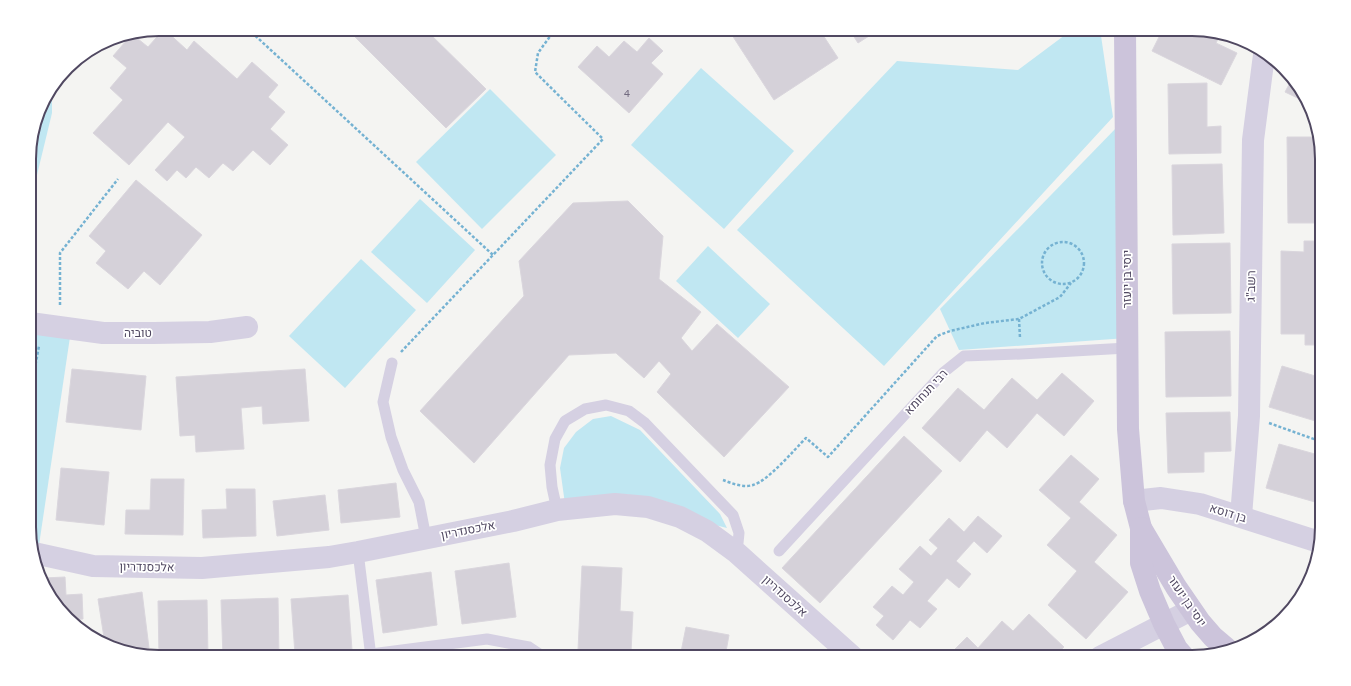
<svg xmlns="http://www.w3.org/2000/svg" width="1351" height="686" font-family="'Public Sans',Heebo,sans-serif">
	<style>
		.green { fill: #c0e7f2 }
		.building { fill: #d5d1d9; stroke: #dad6dd }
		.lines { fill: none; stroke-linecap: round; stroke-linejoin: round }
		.path { stroke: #75b2d2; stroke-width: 2.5; stroke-dasharray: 3 2; stroke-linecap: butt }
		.lane { stroke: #d5d0e2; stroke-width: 11 }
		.street { stroke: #d5d0e2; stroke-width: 22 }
		.secondary { stroke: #ccc4db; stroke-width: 22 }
		.labels { text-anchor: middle; stroke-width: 3.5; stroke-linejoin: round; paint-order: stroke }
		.number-label { font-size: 10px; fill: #716a7f }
		.street-label { font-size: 12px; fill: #504861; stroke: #fff }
		.rim { fill: none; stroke: #504861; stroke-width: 2 }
	</style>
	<rect width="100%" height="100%" fill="#f4f4f2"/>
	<g class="green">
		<path d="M1073 29H1100L1113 117 884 366 737 230 897 61 1018 70Z"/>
		<path d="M701 68 794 151 724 229 631 145Z"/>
		<path d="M52 89V113L29 208V150L42 102Z"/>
		<path d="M490 89 556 155 482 229 416 162Z"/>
		<path d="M1119 125 1127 338 959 350 940 309Z"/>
		<path d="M420 199 475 250 427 303 371 252Z"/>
		<path d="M708 246 770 304 738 338 676 281Z"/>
		<path d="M361 259 416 310 345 388 289 336Z"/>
		<path d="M30 330 70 337 39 545 30 543Z"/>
		<path d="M611 416 640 430 720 514 727 528 707 523 668 502 625 494 565 504 560 468 564 448 576 432 593 419Z"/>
	</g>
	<g class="building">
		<path d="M164 29 187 50 194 41 237 79 252 62 278 85 268 97 285 112 270 129 288 145 270 165 253 150 233 171 223 163 209 178 196 167 186 178 177 170 167 181 155 170 185 137 168 122 129 165 93 133 123 100 110 88 127 68 113 56 132 34 148 47Z"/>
		<path d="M347 29H425L486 89 446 128Z"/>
		<path d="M735 29H819L838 58 774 100 730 32Z"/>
		<path d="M849 29H880L858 43Z"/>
		<path d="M1163 29H1179L1191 35 1194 29 1220 35 1216 43 1237 53 1221 85 1152 51Z"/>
		<path d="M649 38 663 51 651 63 663 74 629 113 578 67 597 46 609 57 624 41 637 52Z"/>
		<path d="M1292 79 1300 86 1306 102 1285 92Z"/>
		<path d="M1207 83V127L1221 126V153L1169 154 1168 84Z"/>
		<path d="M1287 137H1319L1321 142V223H1288Z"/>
		<path d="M1222 164 1224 233 1173 235 1172 165Z"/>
		<path d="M136 180 202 235 160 285 144 271 128 289 96 263 106 251 89 236Z"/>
		<path d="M628 201 663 236 659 279 701 312 681 338 692 351 717 324 789 387 724 457 657 392 671 374 659 361 644 378 616 353 569 355 474 463 420 411 524 296 519 261 573 203Z"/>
		<path d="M1304 241H1321V345H1305V334H1281V251L1304 252Z"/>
		<path d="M1230 243 1231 313 1173 314 1172 244Z"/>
		<path d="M1230 331 1231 396 1166 397 1165 332Z"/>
		<path d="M1282 366 1322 378V423L1269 407Z"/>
		<path d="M72 369 146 376 141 430 66 422Z"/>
		<path d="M305 369 309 421 263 424 262 406 241 408 244 449 196 452 195 435 180 436 176 377Z"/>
		<path d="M1062 373 1094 401 1064 436 1037 413 1007 448 987 430 960 462 922 428 958 388 984 410 1012 378 1037 400Z"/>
		<path d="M1230 412 1231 451 1204 452V472L1168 473 1166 413Z"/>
		<path d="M904 436 942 471 820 603 782 568Z"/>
		<path d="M1279 444 1322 456V504L1266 488Z"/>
		<path d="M1071 455 1099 479 1079 502 1117 535 1094 562 1128 592 1086 639 1048 605 1077 571 1047 545 1071 518 1039 490Z"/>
		<path d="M61 468 109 472 104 525 56 520Z"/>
		<path d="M151 479H184L183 535 125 534 126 510H150Z"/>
		<path d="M396 483 400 517 341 523 338 490Z"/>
		<path d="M226 489H255L256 536 203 538 202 510 227 509Z"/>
		<path d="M325 495 329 530 277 536 273 501Z"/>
		<path d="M978 516 1002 536 987 553 974 541 956 561 971 574 959 588 947 578 927 601 937 609 920 628 910 620 893 640 876 625 884 616 873 607 892 586 903 595 914 582 899 569 920 546 931 556 938 548 929 540 949 518 964 532Z"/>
		<path d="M509 563 516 617 462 624 455 571Z"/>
		<path d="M582 566 622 568 620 611 633 612 631 652 578 650Z"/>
		<path d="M431 572 437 625 383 633 376 580Z"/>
		<path d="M65 577 66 595 82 594 83 619 72 620 56 606 44 578Z"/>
		<path d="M142 592 149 648 131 651 105 644 98 599Z"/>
		<path d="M348 595 352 650 295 654 291 599Z"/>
		<path d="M278 598 279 657H223L221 600Z"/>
		<path d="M207 600 208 657H159L158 601Z"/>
		<path d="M1029 614 1064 647 1054 657H947L967 637 978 648 1002 621 1013 631Z"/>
		<path d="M686 627 729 635 725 657H680Z"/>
	</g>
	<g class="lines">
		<g class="path">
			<path d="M248 29 493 255"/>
			<circle cx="1063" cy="263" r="21"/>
			<path d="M60 305V253L118 179"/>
			<path d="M1019 319 1020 338"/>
			<path d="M401 352 603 139 535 72 538 53 551 35 553 29"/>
			<path d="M30 394 39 346"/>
			<path d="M1269 423 1322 442"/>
			<path d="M723 480C731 483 743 488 753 485 768 481 794 450 806 438L828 457 937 336 950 331 985 323 1019 319 1060 297 1071 283"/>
		</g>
		<g class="lane">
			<path d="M392 363 383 402 391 437 403 470 419 502 426 538"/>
			<path d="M557 510 552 487 550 465 555 439 565 421 585 409 606 405 629 411 645 423 733 515 739 533 737 553"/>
			<path d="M779 551 944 372 964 356 1021 354 1127 348"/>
			<path d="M358 552 371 657"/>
			<path d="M371 654 487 639 529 647 544 657"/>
		</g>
		<g class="street">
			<path d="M30 323 103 333H154L210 332 247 327"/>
			<path d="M1134 501 1161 498 1200 504 1319 542"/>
			<path d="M1241 516 1249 416 1253 140 1264 55"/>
			<path d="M34 553 93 566 202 568 329 557 358 552 513 521 557 510 615 504 648 507 680 517 707 531 737 553 853 657"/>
			<path d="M1100 657 1191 610"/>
		</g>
		<g class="secondary">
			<path d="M1125 29 1128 429 1134 501 1141 528 1176 587 1200 622 1213 637 1226 648"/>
			<path d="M1141 528V563L1150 591 1164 624 1177 649 1184 657"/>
		</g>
	</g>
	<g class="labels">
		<g class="number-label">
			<text x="627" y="97">4</text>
		</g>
		<g class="street-label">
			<text transform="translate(1127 279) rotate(-90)" y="4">יוסי בן יועזר</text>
			<text transform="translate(1251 286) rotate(-89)" y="4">רשב"ג</text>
			<text x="138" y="337">טוביה</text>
			<text transform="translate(926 392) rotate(-47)" y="4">רבי תנחומא</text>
			<text transform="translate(1228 513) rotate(17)" y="4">בן דוסא</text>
			<text transform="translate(468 530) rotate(-11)" y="4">אלכסנדריון</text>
			<text transform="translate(147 567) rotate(1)" y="4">אלכסנדריון</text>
			<text transform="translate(785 596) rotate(42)" y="4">אלכסנדריון</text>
			<text transform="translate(1187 601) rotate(56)" y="4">יוסי בן יועזר</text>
		</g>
	</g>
	<path d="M0 0H1351V686H0ZM159 36H1192A123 123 0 0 1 1315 159V527A123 123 0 0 1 1192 650H159A123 123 0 0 1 36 527V159A123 123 0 0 1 159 36Z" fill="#fff" fill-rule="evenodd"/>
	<path class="rim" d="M159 36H1192A123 123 0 0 1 1315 159V527A123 123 0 0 1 1192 650H159A123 123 0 0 1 36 527V159A123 123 0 0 1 159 36Z"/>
</svg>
